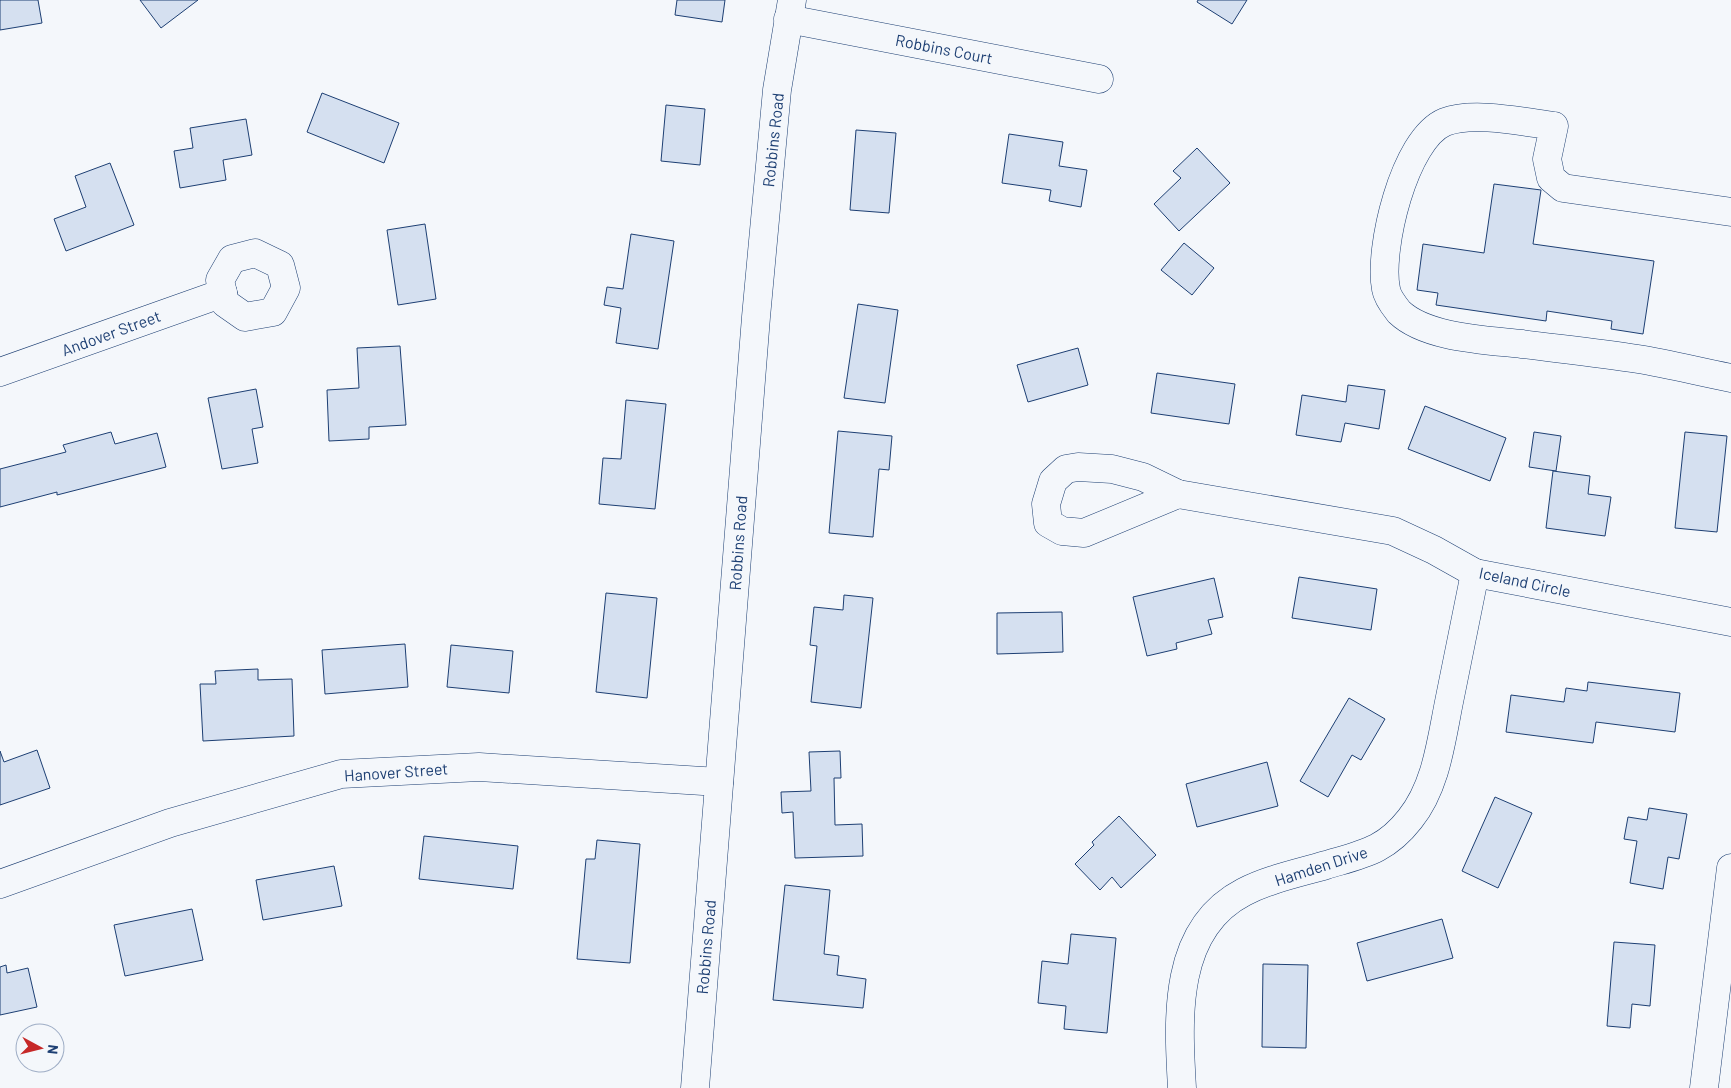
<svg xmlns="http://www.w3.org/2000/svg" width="1731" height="1088" font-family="Barlow,sans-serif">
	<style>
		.building { fill: #d5e0f0; stroke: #1d3f73 }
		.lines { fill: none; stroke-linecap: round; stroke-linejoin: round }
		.minor-casing { stroke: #1d3f73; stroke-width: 29 }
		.minor { stroke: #f4f7fb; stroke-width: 28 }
		.labels { text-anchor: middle; stroke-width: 4; stroke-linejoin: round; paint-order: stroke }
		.street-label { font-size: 16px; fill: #1d3f73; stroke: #f4f7fb }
	</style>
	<rect width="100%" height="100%" fill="#f4f7fb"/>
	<g class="building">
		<path d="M0 0H38L42 23 0 30Z"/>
		<path d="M140 0H198L161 28Z"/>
		<path d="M677 0H725L722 22 675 15Z"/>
		<path d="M1198 0H1247L1232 24 1197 2Z"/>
		<path d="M322 93 399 123 384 163 307 132Z"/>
		<path d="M666 105 705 109 700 165 661 161Z"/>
		<path d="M246 119 252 155 223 160 226 180 180 188 174 151 193 148 190 128Z"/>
		<path d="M856 130 896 133 889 213 850 210Z"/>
		<path d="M1009 134 1063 142 1059 166 1087 170 1081 207 1049 201 1051 190 1002 183Z"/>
		<path d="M1197 148 1230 183 1179 231 1154 204 1181 178 1173 171Z"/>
		<path d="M110 163 134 225 66 251 54 219 86 207 75 176Z"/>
		<path d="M1494 184 1541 190 1533 244 1654 261 1643 334 1611 329 1612 321 1547 311 1546 321 1436 305 1438 293 1417 290 1423 244 1484 253Z"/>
		<path d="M425 224 436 299 398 305 387 230Z"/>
		<path d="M631 234 674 241 658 349 616 343 621 308 604 305 607 287 623 289Z"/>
		<path d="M1184 243 1214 268 1192 295 1161 270Z"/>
		<path d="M858 304 898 310 885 403 844 398Z"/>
		<path d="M400 346 406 425 369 427V439L329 441 327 390 359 388 357 348Z"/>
		<path d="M1078 348 1088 385 1028 402 1017 365Z"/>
		<path d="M1157 373 1235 384 1229 424 1151 413Z"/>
		<path d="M1348 385 1385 390 1379 429 1345 423 1341 442 1296 435 1302 395 1346 402Z"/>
		<path d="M256 389 263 427 252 429 258 463 222 469 208 398Z"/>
		<path d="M626 400 666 404 655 509 599 504 603 458 621 459Z"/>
		<path d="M1425 406 1506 438 1490 481 1408 449Z"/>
		<path d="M838 431 892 436 889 470 879 469 873 537 829 533Z"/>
		<path d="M111 432 115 444 157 433 166 467 57 495V492L0 507V469L66 452 63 445Z"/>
		<path d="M1534 432 1561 436 1556 471 1529 467Z"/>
		<path d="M1685 432 1727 436 1717 532 1675 528Z"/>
		<path d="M1553 471 1590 476 1588 494 1611 497 1605 536 1546 528Z"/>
		<path d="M1299 577 1377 589 1371 630 1292 618Z"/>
		<path d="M1214 578 1223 617 1208 620 1212 634 1176 643 1177 649 1147 656 1133 597Z"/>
		<path d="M606 593 657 598 647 698 596 692Z"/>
		<path d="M844 595 873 598 861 708 811 702 817 646 810 645 814 607 843 610Z"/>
		<path d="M1062 612 1063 652 997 654V613Z"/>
		<path d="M405 644 408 687 325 694 322 650Z"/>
		<path d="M451 645 513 651 509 693 447 687Z"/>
		<path d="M258 669V680L292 679 294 736 203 741 200 684H216L215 671Z"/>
		<path d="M1588 682 1680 693 1675 732 1596 722 1593 743 1506 732 1511 695 1564 702 1566 688 1587 691Z"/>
		<path d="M1349 698 1385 719 1361 760 1352 755 1328 797 1300 781Z"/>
		<path d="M37 750 50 788 0 805V751L4 762Z"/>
		<path d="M840 751 841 778H834L835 825 862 824 863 856 795 858 793 812 782 813 781 792 811 791 809 752Z"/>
		<path d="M1267 762 1278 806 1197 827 1186 784Z"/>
		<path d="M1495 797 1532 813 1498 888 1462 871Z"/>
		<path d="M1649 808 1687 814 1679 859 1668 857 1663 889 1630 883 1637 841 1624 839 1628 817 1647 820Z"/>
		<path d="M1119 816 1156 855 1121 888 1112 877 1100 890 1075 864 1094 845 1092 842Z"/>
		<path d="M424 836 518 846 513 889 419 879Z"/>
		<path d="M597 840 640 844 630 963 577 959 586 859H595Z"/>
		<path d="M334 866 342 906 263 920 256 880Z"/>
		<path d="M785 885 830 890 824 954 839 956 837 975 866 979 863 1008 773 1000Z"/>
		<path d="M192 909 203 960 125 976 114 925Z"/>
		<path d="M1442 919 1453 958 1367 981 1357 943Z"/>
		<path d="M1071 934 1116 938 1107 1033 1064 1029 1066 1006 1038 1003 1042 961 1068 964Z"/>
		<path d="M1614 942 1655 945 1650 1006 1632 1004 1630 1028 1607 1026Z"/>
		<path d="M1263 964 1308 965 1306 1048 1262 1047Z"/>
		<path d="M6 965 7 973 28 968 37 1007 0 1015V967Z"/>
	</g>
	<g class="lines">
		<g class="minor-casing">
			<g id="minor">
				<path d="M788 19 1099 79"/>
				<path d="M1731 212 1563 188 1551 178 1547 159 1554 126C1524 122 1473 111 1445 122 1404 139 1378 250 1386 289 1387 296 1395 307 1399 312 1426 338 1486 340 1522 344 1561 349 1600 353 1638 359 1669 364 1700 372 1731 378"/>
				<path d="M255 253 280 265 286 288 273 312 245 317 225 303 220 280 232 259Z"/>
				<path d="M0 372 223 293"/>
				<path d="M1078 467 1112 469 1143 477 1178 494 1084 533 1062 531 1048 523 1046 504 1053 481 1066 469Z"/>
				<path d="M1178 494 1393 531 1434 550 1475 573 1731 622"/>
				<path d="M0 884 170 823 341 774 479 767 719 782"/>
				<path d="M695 1088 756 317 777 90 792 0"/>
				<path d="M1182 1088C1178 1019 1172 929 1244 892 1269 879 1299 873 1326 865 1363 854 1385 851 1410 819 1436 787 1441 742 1449 702 1458 659 1466 616 1475 573"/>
				<path d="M1704 1088 1731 868"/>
			</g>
		</g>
		<use href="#minor" class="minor"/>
	</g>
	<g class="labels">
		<g class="street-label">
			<text transform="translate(944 49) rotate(11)" y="6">Robbins Court</text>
			<text transform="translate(773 140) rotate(-84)" y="6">Robbins Road</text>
			<text transform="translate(111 333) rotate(-20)" y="6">Andover Street</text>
			<text transform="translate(738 543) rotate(-86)" y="6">Robbins Road</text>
			<text transform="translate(1525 582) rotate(12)" y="6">Iceland Circle</text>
			<text transform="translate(396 772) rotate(-4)" y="6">Hanover Street</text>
			<text transform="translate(1321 866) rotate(-18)" y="6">Hamden Drive</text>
			<text transform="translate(706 947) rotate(-85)" y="6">Robbins Road</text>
		</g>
	</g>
	<g transform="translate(40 1048) rotate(97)"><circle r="24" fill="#f4f7fb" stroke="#9eadc5"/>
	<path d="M0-4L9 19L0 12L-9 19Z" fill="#c62828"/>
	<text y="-8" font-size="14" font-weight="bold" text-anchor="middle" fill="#1d3f73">N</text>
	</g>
</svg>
